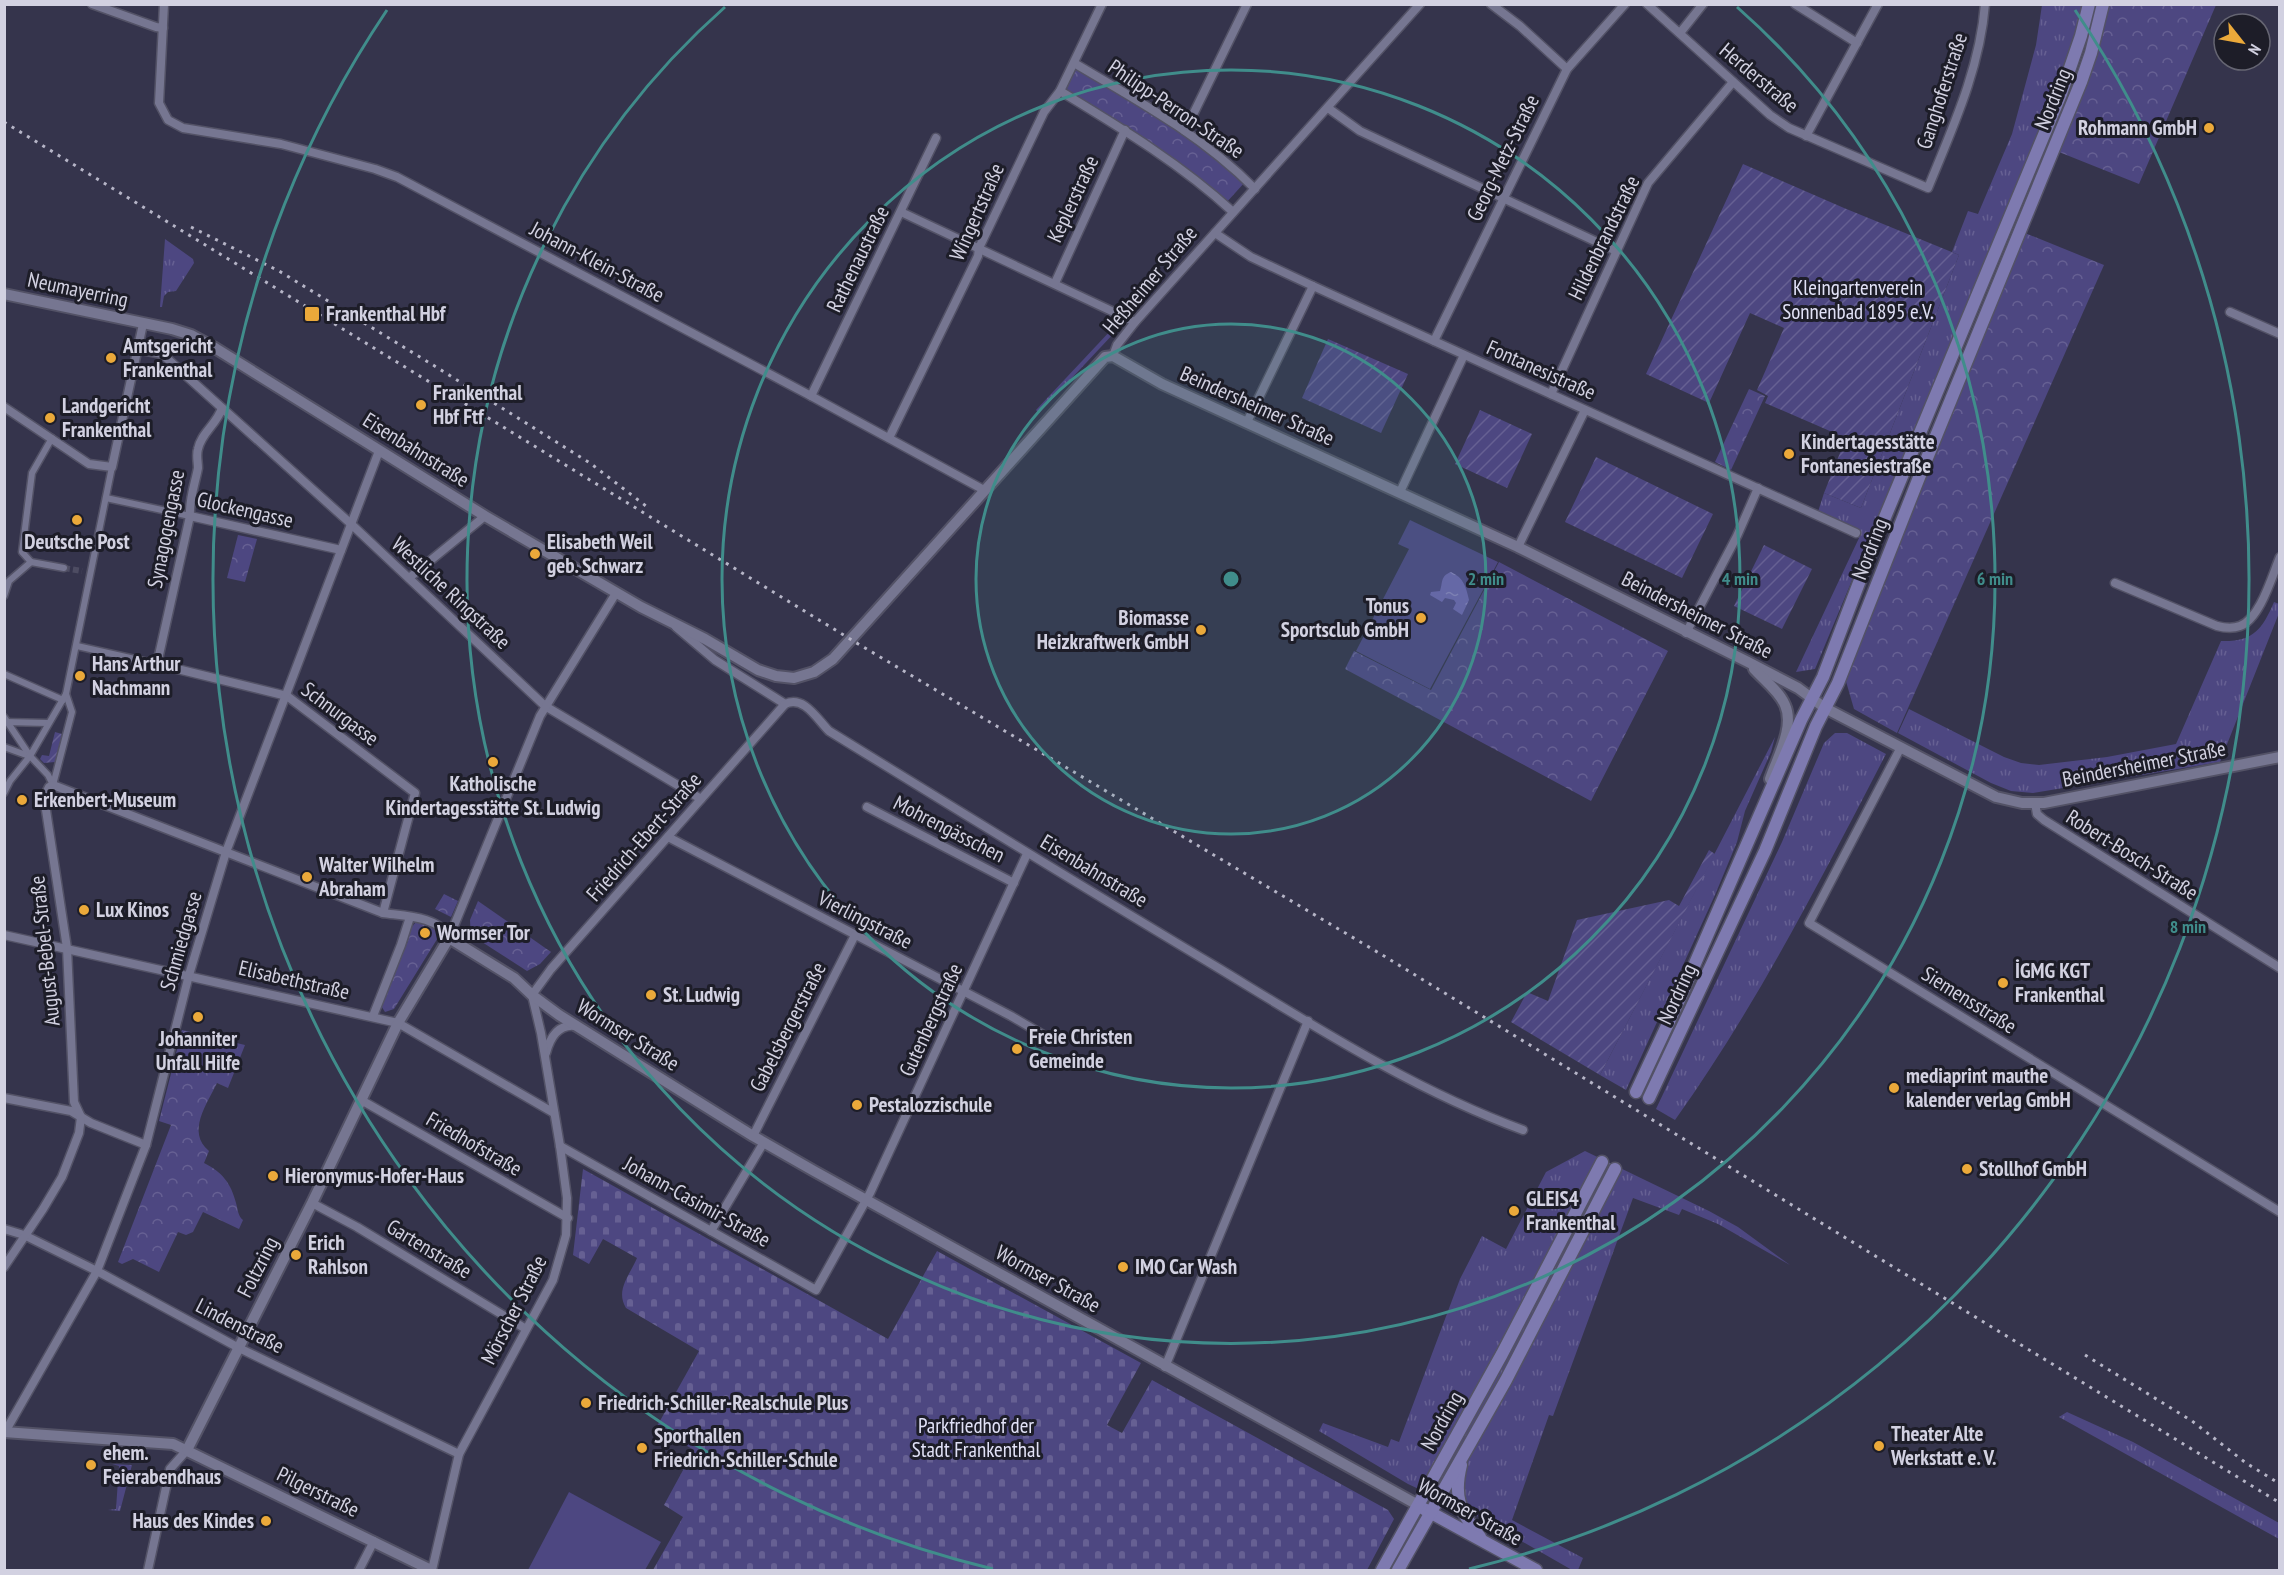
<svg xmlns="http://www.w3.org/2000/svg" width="2284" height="1575" font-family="'PT Sans Narrow',sans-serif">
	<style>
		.grass { fill: url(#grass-tufts) }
		.cemetery { fill: url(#cemetery-stones) }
		.park { fill: url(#park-crowns) }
		.garden { fill: url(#garden-furrows) }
		.pitch { fill: #4d4781 }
		.water { fill: url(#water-ripples) }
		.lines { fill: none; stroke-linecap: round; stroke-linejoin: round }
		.pedestrian-tunnel { stroke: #4d4c62; stroke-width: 6; stroke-dasharray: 6 3; stroke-linecap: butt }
		.pedestrian-casing { stroke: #535266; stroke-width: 9 }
		.minor-casing { stroke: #535266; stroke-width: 11 }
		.tertiary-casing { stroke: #535266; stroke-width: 14 }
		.secondary-casing { stroke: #535266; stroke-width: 15 }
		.pedestrian { stroke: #767691; stroke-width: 6 }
		.minor { stroke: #767691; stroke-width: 8 }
		.tertiary { stroke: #767691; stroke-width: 10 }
		.secondary { stroke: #7e7ab0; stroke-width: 12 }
		.rail { stroke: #b6b5c7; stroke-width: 3; stroke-dasharray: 3 6; stroke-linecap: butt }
		.ring { fill: none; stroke: #408d8b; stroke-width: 3 }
		.poi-dot { fill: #eba93a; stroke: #1d1d28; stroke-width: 2 }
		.labels { text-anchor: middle; stroke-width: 6; stroke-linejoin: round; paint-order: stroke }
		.street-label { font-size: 21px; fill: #d2d1e1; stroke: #1d1d28 }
		.poi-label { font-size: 21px; font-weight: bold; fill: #d2d1e1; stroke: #1d1d28; text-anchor: start }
		.park-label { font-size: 21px; fill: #e2e2f7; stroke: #1d1d28 }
		.centre { fill: #408d8b; stroke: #1d1d28; stroke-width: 3 }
		.ring-label { font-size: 18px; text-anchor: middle; font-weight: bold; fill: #408d8b; stroke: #1d1d28; stroke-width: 6; stroke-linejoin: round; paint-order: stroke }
	</style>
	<defs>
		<pattern id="grass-tufts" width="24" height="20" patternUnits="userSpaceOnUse" patternTransform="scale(1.5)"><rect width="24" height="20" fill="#4d4781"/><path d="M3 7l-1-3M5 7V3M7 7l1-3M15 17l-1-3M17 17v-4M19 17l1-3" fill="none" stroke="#666093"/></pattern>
		<pattern id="cemetery-stones" width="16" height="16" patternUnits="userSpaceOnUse" patternTransform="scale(1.5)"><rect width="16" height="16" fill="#4d4781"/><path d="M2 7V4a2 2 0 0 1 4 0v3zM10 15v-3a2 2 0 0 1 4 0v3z" fill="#666093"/></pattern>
		<pattern id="park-crowns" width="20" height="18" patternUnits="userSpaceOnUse" patternTransform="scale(1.5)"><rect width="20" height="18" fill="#4d4781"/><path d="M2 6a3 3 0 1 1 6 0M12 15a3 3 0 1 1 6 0" fill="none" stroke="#666093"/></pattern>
		<pattern id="garden-furrows" width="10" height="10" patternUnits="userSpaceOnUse" patternTransform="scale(1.5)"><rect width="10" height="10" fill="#4d4781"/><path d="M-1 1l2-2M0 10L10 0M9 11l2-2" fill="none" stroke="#666093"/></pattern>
		<pattern id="water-ripples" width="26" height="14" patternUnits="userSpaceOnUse" patternTransform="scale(1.5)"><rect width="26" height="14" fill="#6a63aa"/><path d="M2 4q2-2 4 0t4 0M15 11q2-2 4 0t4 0" fill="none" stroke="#857fb9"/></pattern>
	</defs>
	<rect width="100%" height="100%" fill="#35344c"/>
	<g class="grass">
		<path d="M2042 5H2083L2076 34 2056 91 1815 669 1796 672 1859 538 1816 518 1824 493 1861 508 1959 255 1952 252 1968 211 1978 214 2012 134 2036 45Z"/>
		<path d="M165 239 193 259 194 263 176 291 168 292 164 296 162 307H160Z"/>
		<path d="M1112 329 1115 332 1039 413 1036 410Z"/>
		<path d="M2274 602 2279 604V613L2220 762 2033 793 2011 791 1991 783 1898 733 1909 709 2004 757 2021 763 2039 765 2107 757 2176 744 2221 641C2253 642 2262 630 2274 602Z"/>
		<path d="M1835 733H1847L1886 754C1821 879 1757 1005 1675 1120L1656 1109 1782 842 1824 743Z"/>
		<path d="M1775 737 1771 752 1745 811 1737 842 1715 895 1626 1090 1600 1075Z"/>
		<path d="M1585 1151 1709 1211 1738 1227 1790 1265 1718 1224 1682 1209 1679 1215 1633 1198 1553 1416 1549 1415 1512 1520 1583 1558 1578 1570H1572L1483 1519 1408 1484 1319 1431 1323 1423 1388 1447 1391 1439 1399 1442 1460 1279 1482 1236 1506 1249 1546 1172Z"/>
		<path d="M2067 1412 2133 1442 2279 1523V1539L2059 1417Z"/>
		<path d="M112 1464 132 1465 120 1511 108 1510 116 1509 119 1466Z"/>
	</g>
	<path class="cemetery" d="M583 1169 888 1339 937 1251 1141 1363 1107 1425 1122 1433 1152 1380 1388 1510 1394 1519 1367 1570H653L683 1517 664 1505 694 1450 656 1428 699 1351 626 1308C615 1290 630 1275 637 1258L603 1239 589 1264 573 1255Z"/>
	<g class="park">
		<path d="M2109 5H2216L2139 184 2059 152 2097 54Z"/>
		<path d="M1076 67 1181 132 1245 182 1226 203 1064 91Z"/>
		<path d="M2025 233 2104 265 1897 733 1854 709 1845 678Z"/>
		<path d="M1749 389 1765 396 1731 470 1715 462Z"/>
		<path d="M238 535 257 539 245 582 227 578Z"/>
		<path d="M1499 562 1668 651 1591 801 1345 669 1354 651 1431 690Z"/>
		<path d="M444 894 458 901 451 917 435 909Z"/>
		<path d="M478 901 551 952 540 964 527 971 471 935 470 920Z"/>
		<path d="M416 922H420L437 930 439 936 394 1009 385 1012 380 1004 408 941 411 928Z"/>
		<path d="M182 1030 245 1045 228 1088 217 1083C207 1104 186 1132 209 1151L204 1163C222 1172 231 1183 236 1203 238 1210 238 1216 243 1220L239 1229 203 1212 193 1232 186 1235 178 1232 159 1272 133 1259 122 1264 118 1262 171 1125 159 1121Z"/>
	</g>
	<g class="garden">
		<path d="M1743 164 1844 208 1959 255 1861 508 1824 493 1846 438 1765 403 1768 396 1757 390 1784 328 1750 313 1709 403 1646 374Z"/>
		<path d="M1328 339 1408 374 1381 433 1302 398Z"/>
		<path d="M1480 410 1532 434 1507 488 1455 464Z"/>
		<path d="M1596 457 1713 514 1682 578 1565 522Z"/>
		<path d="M1764 545 1812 569 1782 629 1734 606Z"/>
		<path d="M55 732 62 734 55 762 44 763 40 759 42 755 49 756Z"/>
		<path d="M1709 850 1715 854 1600 1075 1511 1022 1527 992 1548 1001 1577 920 1669 900 1679 906Z"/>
	</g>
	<g class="pitch">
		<path d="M1410 520 1498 562 1430 689 1356 651 1409 549 1398 544Z"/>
		<path d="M569 1492 661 1542 645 1570H528Z"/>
	</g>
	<path class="water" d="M1451 572C1464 578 1466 587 1469 600L1462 615 1453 609 1456 603 1454 600 1445 598 1442 602 1430 595 1431 592 1440 591C1443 583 1440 576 1451 572Z"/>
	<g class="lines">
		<path class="pedestrian-tunnel" d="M64 568 82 571"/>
		<g class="pedestrian-casing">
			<g id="pedestrian">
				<path d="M106 498 190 516"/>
				<path d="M31 562 64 568"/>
				<path d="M4 596 9 581 31 562 22 552 32 473 52 438"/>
				<path d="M77 646 157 664"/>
				<path d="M4 674 63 700"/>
				<path d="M4 717 30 756 48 775 53 785"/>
				<path d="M5 722 48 723"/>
				<path d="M4 747 29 756"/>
				<path d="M53 785 72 712 66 694"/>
				<path d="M4 793 10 781 30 756 66 694 112 467"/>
			</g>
		</g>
		<g class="minor-casing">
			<g id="minor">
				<path d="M92 4 156 27 163 28"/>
				<path d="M164 4 159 103 168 120 183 128 281 144 375 169 397 177 811 396 984 490"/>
				<path d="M1491 4 1520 26 1567 69"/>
				<path d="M1647 4 1770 115 1789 128 1928 188C1952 129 1980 69 1985 4"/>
				<path d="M1795 4 1857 43"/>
				<path d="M1680 33 1703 4"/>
				<path d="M1074 63C1137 100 1203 136 1255 189"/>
				<path d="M1060 91C1121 128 1181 164 1233 212"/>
				<path d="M1328 108 1360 131 1616 251"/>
				<path d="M1185 131 1247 4"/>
				<path d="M1806 136 1878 4"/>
				<path d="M901 212 1135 322"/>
				<path d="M1215 233 1251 257 1313 286 1856 533"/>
				<path d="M1055 283 1125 130"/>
				<path d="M2230 312 2280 334"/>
				<path d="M1434 341 1567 69 1625 4"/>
				<path d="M137 349 162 354 350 523 545 706 701 799"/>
				<path d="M1113 356 1117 345 1135 322 1420 4"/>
				<path d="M1551 394 1648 183 1733 82"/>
				<path d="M811 396 936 138"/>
				<path d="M4 407 89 464 112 467 143 324"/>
				<path d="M222 408C217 424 201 433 198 449 196 455 198 462 198 468 195 484 189 499 190 516L157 664 287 696 415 793 383 913"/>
				<path d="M1247 422 1313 286"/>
				<path d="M889 438 978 256 979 248 1044 112 1060 91 1102 4"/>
				<path d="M1400 492 1464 355"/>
				<path d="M190 516 341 550"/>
				<path d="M1518 547 1585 410"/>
				<path d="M409 578 485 516"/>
				<path d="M2115 583 2217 626C2225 628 2232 629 2240 626 2260 619 2272 576 2280 557"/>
				<path d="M676 627 715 660 785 704"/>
				<path d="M1686 633 1737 536 1758 488"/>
				<path d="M1901 747 1809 923 2280 1212"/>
				<path d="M2035 803 2037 814 2044 820 2280 968"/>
				<path d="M867 807 1014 883"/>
				<path d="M668 837 1011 1016 1045 1036"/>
				<path d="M4 935 398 1023 554 1113"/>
				<path d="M449 938 540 716 616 593"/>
				<path d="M373 1016 401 945 410 917"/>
				<path d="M546 1053C550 1038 558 1024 575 1026"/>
				<path d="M4 1098 71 1111 91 1123 146 1145"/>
				<path d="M361 1100 568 1218"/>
				<path d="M753 1136 855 935"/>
				<path d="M560 1146 816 1290 870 1193 1027 854"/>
				<path d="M312 1203 357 1227 526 1329"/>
				<path d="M4 1229 24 1235 97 1271 239 1348 459 1454"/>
				<path d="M711 1231 764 1142"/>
				<path d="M4 1267 43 1209 62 1177 79 1133 81 1117 74 1102 67 948 44 797 49 787 53 785 383 913C404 916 439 916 449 938"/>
				<path d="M1165 1367 1308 1021"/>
				<path d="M5 1432 97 1271 146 1145 189 975 226 852 379 451"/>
				<path d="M148 1570 170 1469 187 1450"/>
				<path d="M359 1570 374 1541"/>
				<path d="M432 1570 459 1454 553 1280 566 1235 567 1198 560 1146 541 1033 532 995 551 969 785 704C804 695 817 719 829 731 959 811 1089 891 1220 969 1317 1028 1416 1091 1523 1130"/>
			</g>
		</g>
		<g class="tertiary-casing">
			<g id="tertiary">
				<path d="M4 294 172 329 191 335 215 348 485 516 641 607 705 639 758 670 776 676 794 678 814 672 833 659 1105 357 1113 356 1162 384 1518 547 1748 662 1798 688 1825 708 1996 797 2022 803H2044L2280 757"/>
				<path d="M1754 669C1764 680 1779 691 1785 705 1795 727 1777 758 1770 779"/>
				<path d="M4 1432 173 1444 431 1570"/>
				<path d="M187 1450 312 1203 398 1023 449 938 514 978 532 995 559 1015 753 1136 814 1171 1418 1505"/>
			</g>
		</g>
		<g class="secondary-casing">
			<g id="secondary">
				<path d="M1636 1092 1680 998 1801 720 1823 677 1873 546 2061 94 2081 36 2089 4"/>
				<path d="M1649 1098 1765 851 1816 726 1838 683 1918 480 2081 82 2091 53 2103 4"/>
				<path d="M1461 1465C1453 1497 1460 1512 1480 1537"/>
				<path d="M1424 1509 1536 1570"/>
				<path d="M1382 1570 1502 1354 1602 1162"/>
				<path d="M1398 1570 1506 1380 1615 1169"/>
			</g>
		</g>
		<use href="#pedestrian" class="pedestrian"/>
		<use href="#minor" class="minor"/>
		<use href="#tertiary" class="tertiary"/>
		<use href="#secondary" class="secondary"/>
		<g class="rail">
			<path d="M4 122 860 645 1384 956 2280 1503"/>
			<path d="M191 227 279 271 433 365 590 463 646 506"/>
			<path d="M2085 1355 2192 1421 2246 1463 2280 1484"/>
		</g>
	</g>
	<circle cx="1231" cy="579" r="255" fill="#408d8b" fill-opacity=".12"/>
	<g class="ring">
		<circle cx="1231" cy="579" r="255"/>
		<circle cx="1231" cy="579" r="509"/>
		<path d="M1737 7A764 764 0 1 1 725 7"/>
		<path d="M993 1569A1018 1018 0 0 1 387 10M2075 10A1018 1018 0 0 1 1469 1569"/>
	</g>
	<g class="poi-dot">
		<circle cx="2209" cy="128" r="6"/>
		<rect x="304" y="306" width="16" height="16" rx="3"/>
		<circle cx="111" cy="358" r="6"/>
		<circle cx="421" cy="405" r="6"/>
		<circle cx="50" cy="418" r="6"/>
		<circle cx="1789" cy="454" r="6"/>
		<circle cx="77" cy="520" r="6"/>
		<circle cx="535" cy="554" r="6"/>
		<circle cx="1421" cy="618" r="6"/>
		<circle cx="1201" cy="630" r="6"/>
		<circle cx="80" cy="676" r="6"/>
		<circle cx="493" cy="762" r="6"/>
		<circle cx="22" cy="800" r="6"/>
		<circle cx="307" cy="877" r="6"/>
		<circle cx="84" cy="910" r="6"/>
		<circle cx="425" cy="933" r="6"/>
		<circle cx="2003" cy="983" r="6"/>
		<circle cx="651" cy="995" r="6"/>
		<circle cx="198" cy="1017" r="6"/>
		<circle cx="1017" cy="1049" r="6"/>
		<circle cx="1894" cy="1088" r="6"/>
		<circle cx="857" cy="1105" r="6"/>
		<circle cx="1967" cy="1169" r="6"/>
		<circle cx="273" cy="1176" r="6"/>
		<circle cx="1514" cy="1211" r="6"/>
		<circle cx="296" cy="1255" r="6"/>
		<circle cx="1123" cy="1267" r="6"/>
		<circle cx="586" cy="1403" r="6"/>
		<circle cx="1879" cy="1446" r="6"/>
		<circle cx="642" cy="1448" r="6"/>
		<circle cx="91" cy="1465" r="6"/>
		<circle cx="266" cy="1521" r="6"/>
	</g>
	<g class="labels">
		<g class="street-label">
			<text transform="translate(1759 78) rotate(40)" y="7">Herderstraße</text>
			<text transform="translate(1942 91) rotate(-72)" y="7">Ganghoferstraße</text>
			<text transform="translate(2053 99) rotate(-68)" y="7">Nordring</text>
			<text transform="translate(1176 109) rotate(34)" y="7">Philipp-Perron-Straße</text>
			<text transform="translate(1503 158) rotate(-64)" y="7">Georg-Metz-Straße</text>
			<text transform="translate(1073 199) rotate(-65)" y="7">Keplerstraße</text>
			<text transform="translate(977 212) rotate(-66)" y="7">Wingertstraße</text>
			<text transform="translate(1604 238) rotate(-64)" y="7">Hildenbrandstraße</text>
			<text transform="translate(858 259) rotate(-64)" y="7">Rathenaustraße</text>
			<text transform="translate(597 262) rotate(28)" y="7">Johann-Klein-Straße</text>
			<text transform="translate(1150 280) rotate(-50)" y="7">Heßheimer Straße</text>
			<text transform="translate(78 290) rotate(12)" y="7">Neumayerring</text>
			<text transform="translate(1541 370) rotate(24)" y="7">Fontanesistraße</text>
			<text transform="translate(1257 406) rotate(24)" y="7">Beindersheimer Straße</text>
			<text transform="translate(416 450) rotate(32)" y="7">Eisenbahnstraße</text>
			<text transform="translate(245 510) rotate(13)" y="7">Glockengasse</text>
			<text transform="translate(166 529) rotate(-79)" y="7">Synagogengasse</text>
			<text transform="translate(1870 549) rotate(-69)" y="7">Nordring</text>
			<text transform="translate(451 593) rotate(43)" y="7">Westliche Ringstraße</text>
			<text transform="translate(1697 615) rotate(27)" y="7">Beindersheimer Straße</text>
			<text transform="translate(340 714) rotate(37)" y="7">Schnurgasse</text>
			<text transform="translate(2144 764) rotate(-11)" y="7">Beindersheimer Straße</text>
			<text transform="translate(949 829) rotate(27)" y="7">Mohrengässchen</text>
			<text transform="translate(644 837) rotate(-49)" y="7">Friedrich-Ebert-Straße</text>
			<text transform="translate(2132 855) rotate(32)" y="7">Robert-Bosch-Straße</text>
			<text transform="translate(1094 871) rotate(31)" y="7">Eisenbahnstraße</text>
			<text transform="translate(865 920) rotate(27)" y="7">Vierlingstraße</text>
			<text transform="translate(181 941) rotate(-74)" y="7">Schmiedgasse</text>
			<text transform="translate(45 951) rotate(-96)" y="7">August-Bebel-Straße</text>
			<text transform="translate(294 980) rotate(13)" y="7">Elisabethstraße</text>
			<text transform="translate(1677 994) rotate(-65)" y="7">Nordring</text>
			<text transform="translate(1969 1000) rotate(32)" y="7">Siemensstraße</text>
			<text transform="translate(931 1020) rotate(-65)" y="7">Gutenbergstraße</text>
			<text transform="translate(788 1027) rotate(-63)" y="7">Gabelsbergerstraße</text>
			<text transform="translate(628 1035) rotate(32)" y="7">Wormser Straße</text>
			<text transform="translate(474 1144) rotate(30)" y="7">Friedhofstraße</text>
			<text transform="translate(697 1202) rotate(29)" y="7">Johann-Casimir-Straße</text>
			<text transform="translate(429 1249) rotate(31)" y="7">Gartenstraße</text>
			<text transform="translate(258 1267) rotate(-63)" y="7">Foltzring</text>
			<text transform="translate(1048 1279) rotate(29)" y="7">Wormser Straße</text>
			<text transform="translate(514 1310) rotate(-63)" y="7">Mörscher Straße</text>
			<text transform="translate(240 1326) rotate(27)" y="7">Lindenstraße</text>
			<text transform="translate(1442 1421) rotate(-61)" y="7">Nordring</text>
			<text transform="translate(318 1492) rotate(26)" y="7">Pilgerstraße</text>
			<text transform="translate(1470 1512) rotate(29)" y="7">Wormser Straße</text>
		</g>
		<g class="poi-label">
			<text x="2197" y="135" text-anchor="end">Rohmann GmbH</text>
			<text x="326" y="321">Frankenthal Hbf</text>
			<text x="123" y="353">Amtsgericht<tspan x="123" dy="24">Frankenthal</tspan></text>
			<text x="433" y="400">Frankenthal<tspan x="433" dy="24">Hbf Ftf</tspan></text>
			<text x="62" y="413">Landgericht<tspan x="62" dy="24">Frankenthal</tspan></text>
			<text x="1801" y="449">Kindertagesstätte<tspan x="1801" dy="24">Fontanesiestraße</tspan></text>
			<text x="77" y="549" text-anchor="middle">Deutsche Post</text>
			<text x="547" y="549">Elisabeth Weil<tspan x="547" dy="24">geb. Schwarz</tspan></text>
			<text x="1409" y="613" text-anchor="end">Tonus<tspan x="1409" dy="24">Sportsclub GmbH</tspan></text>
			<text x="1189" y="625" text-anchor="end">Biomasse<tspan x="1189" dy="24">Heizkraftwerk GmbH</tspan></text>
			<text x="92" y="671">Hans Arthur<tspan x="92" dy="24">Nachmann</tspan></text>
			<text x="493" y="791" text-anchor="middle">Katholische<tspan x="493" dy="24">Kindertagesstätte St. Ludwig</tspan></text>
			<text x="34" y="807">Erkenbert-Museum</text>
			<text x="319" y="872">Walter Wilhelm<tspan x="319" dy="24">Abraham</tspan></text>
			<text x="96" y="917">Lux Kinos</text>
			<text x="437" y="940">Wormser Tor</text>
			<text x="2015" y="978">İGMG KGT<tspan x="2015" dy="24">Frankenthal</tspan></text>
			<text x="663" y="1002">St. Ludwig</text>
			<text x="1029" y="1044">Freie Christen<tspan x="1029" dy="24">Gemeinde</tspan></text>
			<text x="198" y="1046" text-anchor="middle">Johanniter<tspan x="198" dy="24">Unfall Hilfe</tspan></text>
			<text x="1906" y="1083">mediaprint mauthe<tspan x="1906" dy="24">kalender verlag GmbH</tspan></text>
			<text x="869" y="1112">Pestalozzischule</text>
			<text x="1979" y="1176">Stollhof GmbH</text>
			<text x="285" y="1183">Hieronymus-Hofer-Haus</text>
			<text x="1526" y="1206">GLEIS4<tspan x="1526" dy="24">Frankenthal</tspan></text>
			<text x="308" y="1250">Erich<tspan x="308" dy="24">Rahlson</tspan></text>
			<text x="1135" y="1274">IMO Car Wash</text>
			<text x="598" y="1410">Friedrich-Schiller-Realschule Plus</text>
			<text x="1891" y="1441">Theater Alte<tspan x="1891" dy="24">Werkstatt e. V.</tspan></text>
			<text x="654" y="1443">Sporthallen<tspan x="654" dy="24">Friedrich-Schiller-Schule</tspan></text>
			<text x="103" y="1460">ehem.<tspan x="103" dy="24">Feierabendhaus</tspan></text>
			<text x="254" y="1528" text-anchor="end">Haus des Kindes</text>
		</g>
		<g class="park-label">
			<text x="1858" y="295">Kleingartenverein<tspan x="1858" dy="24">Sonnenbad 1895 e.V.</tspan></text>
			<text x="976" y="1433">Parkfriedhof der<tspan x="976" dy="24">Stadt Frankenthal</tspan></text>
		</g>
	</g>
	<circle cx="1231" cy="579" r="9" class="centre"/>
	<g class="ring-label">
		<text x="1486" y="585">2 min</text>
		<text x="1740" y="585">4 min</text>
		<text x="1995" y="585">6 min</text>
		<text x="2188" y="933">8 min</text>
	</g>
	<rect width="2284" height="1575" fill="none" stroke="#d2d1e1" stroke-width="12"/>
	<g transform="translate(2242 42) rotate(121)"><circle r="28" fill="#1d1d28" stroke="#656572" stroke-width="1.5"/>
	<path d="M0-4.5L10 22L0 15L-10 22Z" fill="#eba93a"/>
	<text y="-9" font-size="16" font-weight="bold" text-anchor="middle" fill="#d2d1e1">N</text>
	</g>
</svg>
